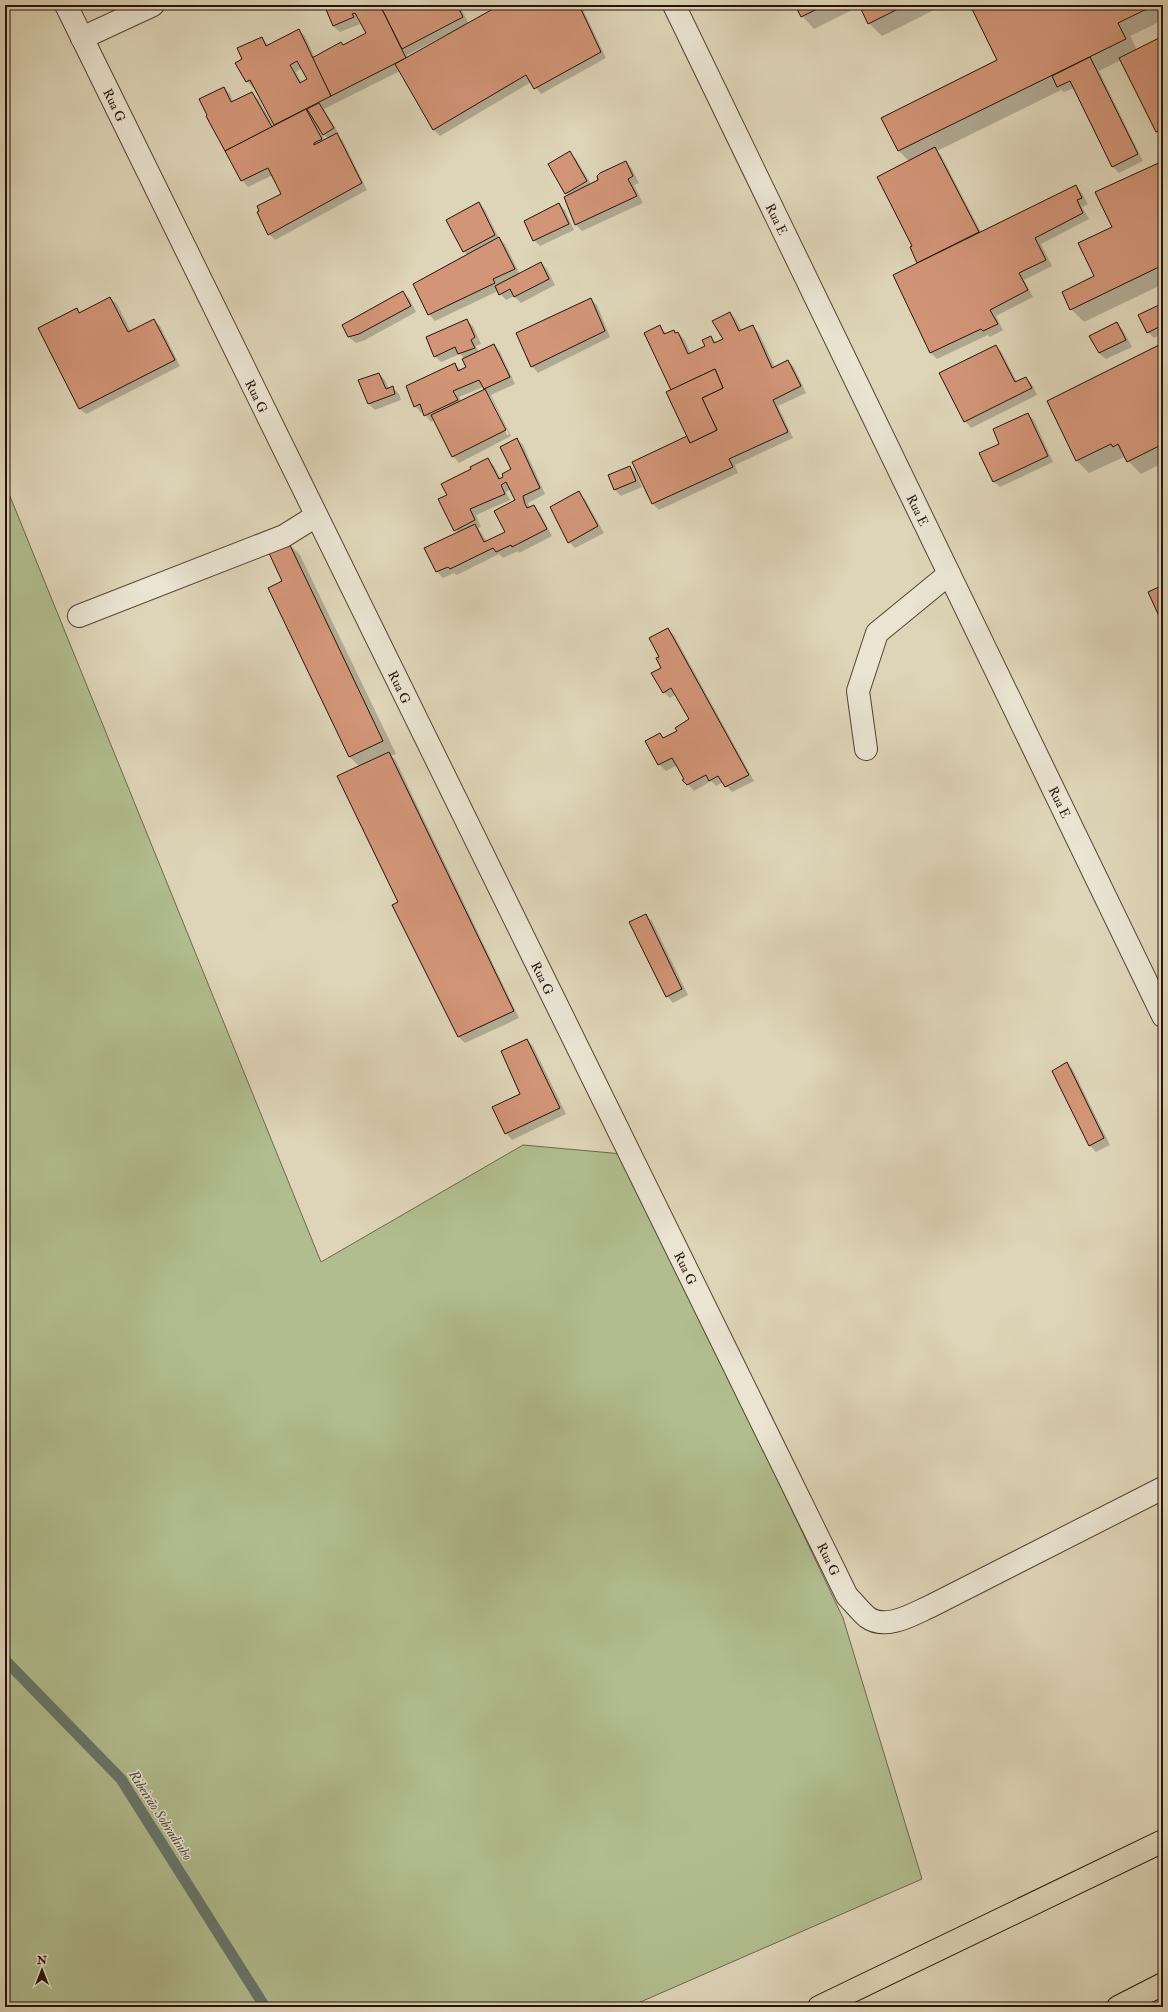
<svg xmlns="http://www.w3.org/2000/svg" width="1168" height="2012" font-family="'IM FELL Double Pica',serif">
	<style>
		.green { fill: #b1bd8f; stroke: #6c684a }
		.shadow { fill: #0003; fill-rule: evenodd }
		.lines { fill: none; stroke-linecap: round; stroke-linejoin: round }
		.stream { stroke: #68766c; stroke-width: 11 }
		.building { fill: #d29578; stroke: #271206; fill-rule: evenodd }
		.minor-casing { stroke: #554332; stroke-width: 24 }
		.major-casing { stroke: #271206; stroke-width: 24 }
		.highway-casing { stroke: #271206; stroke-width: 24 }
		.minor { stroke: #eae4d1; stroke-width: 22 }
		.major { stroke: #ded5b8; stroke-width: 22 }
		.highway { stroke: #ded5b8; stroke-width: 22 }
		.labels { text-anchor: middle; stroke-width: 3; stroke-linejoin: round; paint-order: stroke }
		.street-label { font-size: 13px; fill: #271206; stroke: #eae4d1 }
		.water-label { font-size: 14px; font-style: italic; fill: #4d4c42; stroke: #eae4d1 }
	</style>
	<rect width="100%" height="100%" fill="#ded5b8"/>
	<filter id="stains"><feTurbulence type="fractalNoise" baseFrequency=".005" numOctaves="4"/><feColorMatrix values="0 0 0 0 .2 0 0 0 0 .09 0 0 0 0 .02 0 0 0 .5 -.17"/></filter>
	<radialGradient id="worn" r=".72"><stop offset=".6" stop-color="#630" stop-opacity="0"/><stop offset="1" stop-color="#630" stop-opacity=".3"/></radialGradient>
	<path class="green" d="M5 484 321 1262 523 1145 623 1154 843 1618 922 1879 629 2007H5Z"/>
	<g class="shadow">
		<path d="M331 5H459L469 24 501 5H581L606 58 541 94 531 82 440 136 434 130 400 71 324 109 339 134 338 135 343 141 367 190 275 240 269 234 282 194 273 175 248 187 242 180 224 88 230 94 233 102 252 93 258 99 274 127 275 126 255 86 253 88 247 81 244 59 262 38 269 46 298 30 305 36 315 58 344 46 367 33 360 20 358 21 360 24 340 32 333 26 326 8ZM446 35 447 36 409 58 407 55ZM302 68 308 79 302 83 296 72ZM321 132 328 139 325 141Z"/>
		<path d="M796 5H944L882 36 869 23 860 6 814 29 802 16Z"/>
		<path d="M971 5H1163V20L1130 36 1137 50 1163 37V138L1157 132 1121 60 1099 71 1143 161 1119 173 1113 167 1074 88 1064 92 1061 90 937 151 941 155 981 232 1075 186 1082 193 1088 204 1082 207 1089 219 1041 244 1052 266 1024 280 1033 297 996 316 1003 330 990 337 988 335 937 359 931 353 918 264 911 248 913 247 909 161 899 151 883 118 999 61Z"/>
		<path d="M570 153 576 159 591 184 626 162 632 169 639 183 634 185 643 203 582 231 576 225 565 197 568 196 549 164Z"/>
		<path d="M1163 162V284L1084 322 1071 309 1095 277 1113 227Z"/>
		<path d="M479 203 485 210 499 238 505 244 520 274 541 263 547 269 555 285 521 303 514 296 506 300 498 291 435 321 429 314 467 255 447 221Z"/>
		<path d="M559 204 565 210 574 230 540 246 534 240Z"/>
		<path d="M403 292 409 298 416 312 365 340 356 343 349 337 343 325Z"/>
		<path d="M110 298 117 304 131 332 154 320 160 326 180 366 86 414 79 408 77 310 81 313Z"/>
		<path d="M590 299 597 305 610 337 538 373 532 366Z"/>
		<path d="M1163 304V334L1154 338 1148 332Z"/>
		<path d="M730 313 736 319 742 331 753 327 759 333 775 368 788 361 794 367 806 393 778 406 793 438 735 465 738 473 659 510 653 504 688 436 660 327 667 334 674 331 678 333 684 339 691 354 706 346 710 337 717 343 724 340Z"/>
		<path d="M466 320 473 326 481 344 476 346 479 352 494 345 500 352 515 384 491 395 511 436 459 463 453 456 435 420 431 422 423 412 421 413 415 406 455 364 461 370 467 368 465 359 460 354 441 362 435 356ZM483 387 485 390 461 401 459 397ZM488 396H490L509 434 507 435Z"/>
		<path d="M1117 324 1123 330 1132 347 1106 359 1099 353Z"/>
		<path d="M1163 344V463L1141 474 1124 457 1089 473 1077 461Z"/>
		<path d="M996 346 1002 353 1017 382 1026 378 1032 384 1037 395 971 428 965 421Z"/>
		<path d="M379 374 385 380 389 389 393 388 399 394 401 400 375 410 369 404 360 381Z"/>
		<path d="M1028 414 1034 420 1053 462 1000 487 993 481 1000 444Z"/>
		<path d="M517 439 523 445 545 494 528 503 530 508 534 507 540 513 552 536 519 553 518 551 503 558 499 554 457 575 454 573 443 578 437 572 425 549 458 533 440 499 449 496 473 469 487 459 494 466 501 479 512 470ZM511 489 516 501 506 532 487 542 478 528 481 527 476 515 510 500 506 492Z"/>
		<path d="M630 467 636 473 642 487 621 496 615 490 609 476Z"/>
		<path d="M579 493 585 499 604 533 575 548 569 542Z"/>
		<path d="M287 542 300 555 396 754 391 756 395 759 519 1018 465 1043 459 1037 394 905 399 903 360 767 350 757 284 582Z"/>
		<path d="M668 629 674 635 754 781 732 792 723 782 716 786 711 781 694 791 684 780 685 779 677 765 666 771 659 764 646 741 659 734 664 739 678 731 690 719 676 694 670 698 663 692 660 657Z"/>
		<path d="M645 915 652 921 688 995 673 1003 667 996Z"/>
		<path d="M527 1040 533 1046 566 1114 512 1140 506 1133 522 1095Z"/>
		<path d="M1067 1063 1073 1070 1110 1145 1096 1152 1089 1145Z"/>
	</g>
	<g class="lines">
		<path class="stream" d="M5 1660 121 1779 265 2007"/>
	</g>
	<g class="building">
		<path d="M329 5H380L406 58 331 96 312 58 341 42 343 45 366 33 355 13 352 14 354 17 333 26 325 7Z"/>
		<path d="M380 5H457L463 17 402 49Z"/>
		<path d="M500 5H579L601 52 534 89 526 75 433 130 395 64Z"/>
		<path d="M795 5H825L801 17Z"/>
		<path d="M859 5H906L868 24Z"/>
		<path d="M970 5H1155L1118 23 1126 39 898 151 881 118 997 60Z"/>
		<path d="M299 29 331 96 274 125 250 80 246 82 235 63 242 59 237 48 262 37 266 46ZM297 61 307 79 300 83 290 65Z"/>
		<path d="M1163 36V129L1156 132 1119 58Z"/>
		<path d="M1090 57 1138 154 1112 167 1070 81 1057 87 1052 76Z"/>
		<path d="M224 87 231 102 252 92 272 127 225 151 206 116 207 115 199 99Z"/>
		<path d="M319 103 334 128 323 135 307 109Z"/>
		<path d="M306 109 322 139 314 143V145L337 133 362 183 268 235 257 212 259 211 257 206 281 194 268 168 241 181 225 151Z"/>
		<path d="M935 147 979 232 917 263 910 247 912 246 877 177Z"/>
		<path d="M570 151 587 181 565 194 548 164Z"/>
		<path d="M626 161 633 176 628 179 637 196 575 225 564 197 598 180 597 176 600 173Z"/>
		<path d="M1163 161V265L1070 310 1062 292 1094 276 1078 243 1112 227 1095 192Z"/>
		<path d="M1076 185 1082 198 1077 200 1083 213 1035 238 1046 260 1019 273 1028 290 990 310 998 324 983 331 981 329 930 353 893 275Z"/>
		<path d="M479 202 495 235 463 252 446 220Z"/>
		<path d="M559 203 569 224 533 241 524 221Z"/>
		<path d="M499 237 515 269 493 279 495 283 428 315 413 284Z"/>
		<path d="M541 262 549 279 514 297 510 289 499 295 495 286Z"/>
		<path d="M403 291 411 306 359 334 348 337 342 325Z"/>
		<path d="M110 297 128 332 154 319 175 360 79 409 38 328 77 308 79 313Z"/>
		<path d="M591 298 605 331 531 367 516 333Z"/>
		<path d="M1163 303V325L1147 333 1138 315Z"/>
		<path d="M730 312 739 331 753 325 772 368 788 360 801 386 773 400 788 432 729 459 733 467 652 504 632 462 687 436 690 443 717 430 702 398 723 388 715 369 671 390 644 333 660 325 664 334 674 330 675 333 678 332 688 354 705 346 702 340 711 336 714 343 723 339 712 321Z"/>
		<path d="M467 319 475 337 471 340 475 348 458 354 455 347 434 357 426 337Z"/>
		<path d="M1117 322 1126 340 1099 353 1089 336Z"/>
		<path d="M1163 343V444L1127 462 1118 444 1113 447 1111 444 1076 461 1047 401Z"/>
		<path d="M494 344 510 377 484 389 479 380 453 391 458 400 424 416 420 404 414 407 406 386 455 363 458 371 466 367 462 359Z"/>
		<path d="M996 345 1015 382 1026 377 1032 388 964 422 939 373Z"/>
		<path d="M715 369 723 388 702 398 717 430 690 443 666 392Z"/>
		<path d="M379 373 386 389 393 386 395 394 368 404 358 380Z"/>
		<path d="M485 389 506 430 452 457 431 415Z"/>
		<path d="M1028 413 1048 456 993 482 979 453 999 444 993 429Z"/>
		<path d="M517 438 540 488 523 496 525 504 527 508 534 505 547 529 512 547 511 545 496 552 493 548 450 569 448 567 436 572 424 548 475 524 484 542 505 532 494 511 515 500 506 482 501 485 505 494 470 509 475 520 454 531 438 499 447 495 441 484 471 469 470 467 488 458 499 479 503 477 502 474 511 469 500 447Z"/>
		<path d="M630 466 636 481 614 490 608 475Z"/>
		<path d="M579 491 598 526 568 543 550 507Z"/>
		<path d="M288 541 383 741 349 757 268 588 282 581 268 551Z"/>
		<path d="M1163 585V625L1148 592Z"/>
		<path d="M668 628 749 775 725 787 718 776 709 781 706 775 687 785 682 780 684 779 672 758 658 765 645 741 660 733 663 738 677 731 675 728 689 719 671 688 663 693 651 673 661 668 656 658 659 657 649 638Z"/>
		<path d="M389 752 514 1011 458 1037 392 905 398 902 337 776Z"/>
		<path d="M646 914 682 989 666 997 629 922Z"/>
		<path d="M527 1039 560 1108 505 1134 492 1107 520 1094 501 1051Z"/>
		<path d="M1067 1062 1104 1138 1089 1146 1052 1071Z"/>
	</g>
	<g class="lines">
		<g class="minor-casing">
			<g id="minor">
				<path d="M66 5 847 1596C854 1603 860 1611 867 1617 886 1631 913 1614 931 1606L1163 1488"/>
				<path d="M674 5 1163 1016"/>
				<path d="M82 38 153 5"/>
				<path d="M79 616 284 536 316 516"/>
				<path d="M866 749 858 691 877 633 949 574"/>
			</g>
		</g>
		<g class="major-casing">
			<path id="major" d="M819 2007 1163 1841"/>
		</g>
		<g class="highway-casing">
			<path id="highway" d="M1118 2007 1163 1984"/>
		</g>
		<use href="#minor" class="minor"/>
		<use href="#major" class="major"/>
		<use href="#highway" class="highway"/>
	</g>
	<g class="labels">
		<g class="street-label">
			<text transform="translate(115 105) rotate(64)" y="5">Rua G</text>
			<text transform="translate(777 219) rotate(64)" y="5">Rua E</text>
			<text transform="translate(257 396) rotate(64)" y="5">Rua G</text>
			<text transform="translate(918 510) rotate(64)" y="5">Rua E</text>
			<text transform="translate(400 687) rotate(64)" y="5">Rua G</text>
			<text transform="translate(1060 802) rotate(64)" y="5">Rua E</text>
			<text transform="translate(543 978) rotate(64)" y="5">Rua G</text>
			<text transform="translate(686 1268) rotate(64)" y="5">Rua G</text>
			<text transform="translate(829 1559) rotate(64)" y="5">Rua G</text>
		</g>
		<g class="water-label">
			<text transform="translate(161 1815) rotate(57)" y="5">Ribeirão Sobradinho</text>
		</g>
	</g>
	<rect width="1168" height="2012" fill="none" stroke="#ded5b8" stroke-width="20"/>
	<rect x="6" y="6" width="1156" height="2000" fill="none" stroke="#271206" stroke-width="2"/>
	<rect x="10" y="10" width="1148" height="1992" fill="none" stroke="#271206"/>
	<g transform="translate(42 1970)" stroke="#eae4d1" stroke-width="3" paint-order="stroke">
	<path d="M0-3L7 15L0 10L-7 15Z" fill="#271206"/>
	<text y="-6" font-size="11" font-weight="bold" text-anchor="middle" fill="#271206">N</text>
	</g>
	<rect width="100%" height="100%" filter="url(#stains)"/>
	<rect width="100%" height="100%" fill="url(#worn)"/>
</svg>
